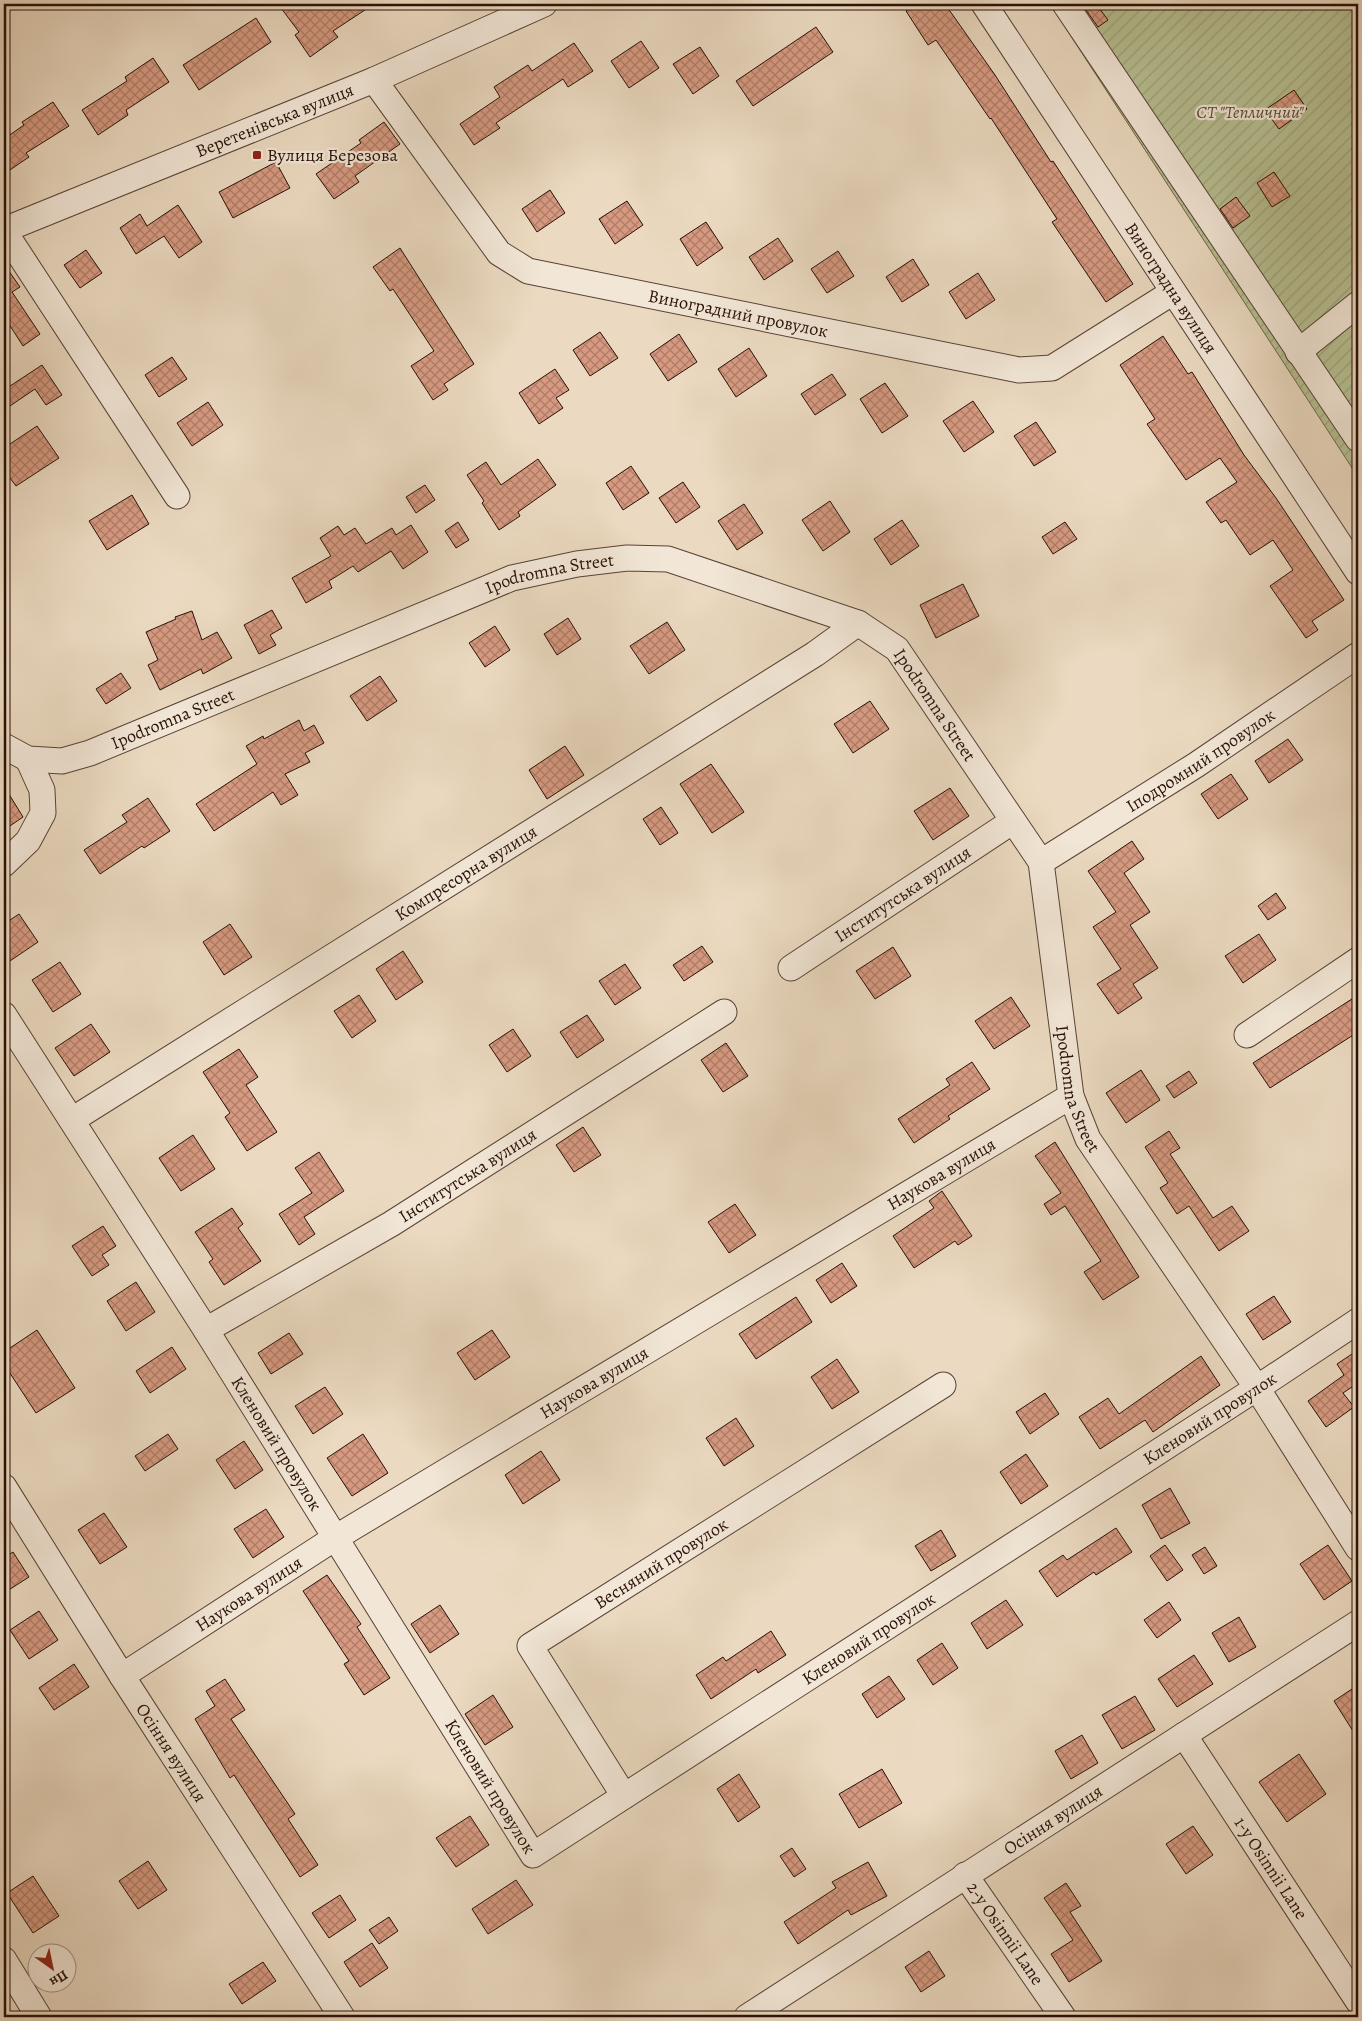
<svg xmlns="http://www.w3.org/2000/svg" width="1362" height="2021" font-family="Alegreya,serif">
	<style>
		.garden { fill: url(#garden-furrows); stroke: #70684d }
		.building { fill: url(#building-cross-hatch); stroke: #281007 }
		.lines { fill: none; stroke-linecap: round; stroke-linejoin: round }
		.minor-casing { stroke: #594236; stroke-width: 27 }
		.minor { stroke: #f2e7d7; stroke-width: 25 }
		.poi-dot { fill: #8f2418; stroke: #f2e7d7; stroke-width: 2 }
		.labels { text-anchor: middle; stroke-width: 4.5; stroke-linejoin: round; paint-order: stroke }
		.park-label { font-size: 18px; font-style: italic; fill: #5a4e38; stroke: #f2e7d7 }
		.street-label { font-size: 18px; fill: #281007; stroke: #f2e7d7 }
		.poi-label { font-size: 18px; fill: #281007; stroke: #f2e7d7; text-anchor: start }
	</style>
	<defs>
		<pattern id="garden-furrows" width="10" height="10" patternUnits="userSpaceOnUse" patternTransform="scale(1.25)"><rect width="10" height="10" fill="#b7c093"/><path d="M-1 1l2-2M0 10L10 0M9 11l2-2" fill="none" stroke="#9da47d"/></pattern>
		<pattern id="building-cross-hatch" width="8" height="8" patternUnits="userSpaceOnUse" patternTransform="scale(1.25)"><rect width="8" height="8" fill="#d79a81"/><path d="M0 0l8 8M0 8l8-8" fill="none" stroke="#ae7c68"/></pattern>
	</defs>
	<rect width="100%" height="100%" fill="#ebdac1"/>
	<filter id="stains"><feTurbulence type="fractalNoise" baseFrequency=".004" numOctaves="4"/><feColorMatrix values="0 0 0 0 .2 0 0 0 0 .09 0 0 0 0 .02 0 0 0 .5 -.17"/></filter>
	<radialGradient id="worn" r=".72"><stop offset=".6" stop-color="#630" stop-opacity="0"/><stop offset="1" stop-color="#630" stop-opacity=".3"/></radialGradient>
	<path class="garden" d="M1050 4H1358V477Z"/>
	<g class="building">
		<path d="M278 4H374L333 31 338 37 310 57 295 35 299 32Z"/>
		<path d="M917 4H945L995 75 1051 162 1053 161 1133 284 1106 302 1052 222 1057 219 991 118 990 119 936 40 928 45 906 11Z"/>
		<path d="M1094 4H1096L1108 20 1098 27 1086 10Z"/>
		<path d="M256 18 271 42 199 90 183 65Z"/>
		<path d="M816 27 833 52 753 106 736 81Z"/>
		<path d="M641 41 659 68 629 88 611 61Z"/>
		<path d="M574 43 593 71 568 87 563 79 496 123 500 128 474 145 460 124 500 97 494 87 528 65 532 71Z"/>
		<path d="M700 47 719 76 693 94 673 64Z"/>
		<path d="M153 58 169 82 126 110 128 115 98 135 82 110 127 81 125 77Z"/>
		<path d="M1294 90 1307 109 1279 129 1265 110Z"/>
		<path d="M53 102 69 126 26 153 29 157 4 174V139L24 125 22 122Z"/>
		<path d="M384 122 400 144 355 176 359 182 334 199 316 174 361 143 359 140Z"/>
		<path d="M276 162 290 188 233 218 219 192Z"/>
		<path d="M1274 172 1290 196 1272 207 1257 183Z"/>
		<path d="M550 190 565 213 537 232 522 209Z"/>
		<path d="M1236 197 1250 216 1233 228 1220 209Z"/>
		<path d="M627 201 643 225 615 244 599 219Z"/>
		<path d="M178 205 202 242 179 258 164 236 136 254 120 228 140 214 147 226Z"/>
		<path d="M706 222 723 248 697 266 680 239Z"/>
		<path d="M778 238 793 261 764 280 749 257Z"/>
		<path d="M400 248 474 364 444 384 448 390 433 400 411 366 434 351 393 289 390 291 373 267Z"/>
		<path d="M86 250 102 273 80 288 64 265Z"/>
		<path d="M838 251 854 276 827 293 811 269Z"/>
		<path d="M913 259 929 285 902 302 886 277Z"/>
		<path d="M4 264 20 287 12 292 40 334 23 346 7 321H4Z"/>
		<path d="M978 273 995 300 966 319 949 292Z"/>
		<path d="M600 332 618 358 590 376 573 350Z"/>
		<path d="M679 334 697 362 668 381 650 354Z"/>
		<path d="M1163 336 1188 374 1192 372 1244 455 1276 498 1344 600 1312 621 1318 630 1306 638 1270 586 1293 570 1273 540 1250 555 1226 520 1221 523 1206 502 1237 482 1220 458 1186 480 1147 424 1155 419 1120 365Z"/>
		<path d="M749 348 767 376 736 397 718 369Z"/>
		<path d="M172 357 187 379 159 397 145 375Z"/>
		<path d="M42 365 62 395 46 405 35 389 4 410V390Z"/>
		<path d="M555 369 569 390 556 398 563 408 539 424 519 393Z"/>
		<path d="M832 374 846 395 815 415 801 394Z"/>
		<path d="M885 383 908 416 882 433 860 399Z"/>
		<path d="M973 401 994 432 964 452 943 421Z"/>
		<path d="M208 402 223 425 192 446 177 423Z"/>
		<path d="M1036 422 1056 452 1034 466 1014 436Z"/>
		<path d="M37 426 59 458 16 486 4 470V448Z"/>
		<path d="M538 459 556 485 518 512 520 516 499 530 482 503 484 501 467 475 486 462 501 485Z"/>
		<path d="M631 466 649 493 623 510 606 483Z"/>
		<path d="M683 482 700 507 676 523 659 498Z"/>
		<path d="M425 485 435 500 416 513 406 497Z"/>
		<path d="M132 495 149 524 107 550 89 521Z"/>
		<path d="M830 501 850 532 823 551 802 520Z"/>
		<path d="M744 504 763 533 737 550 718 521Z"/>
		<path d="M902 520 919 546 891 565 874 539Z"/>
		<path d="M458 522 469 540 456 548 445 531Z"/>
		<path d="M1065 522 1077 539 1053 554 1042 537Z"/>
		<path d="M411 525 428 552 403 569 391 551 358 572 353 566 329 581 332 588 306 603 292 578 331 556 320 538 338 526 344 535 355 528 366 544 392 528 396 535Z"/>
		<path d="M963 584 979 616 936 638 920 605Z"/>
		<path d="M272 610 282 628 270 635 276 645 259 654 244 625Z"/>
		<path d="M192 611 202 640 217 632 232 658 203 674 201 669 160 690 148 665 158 660 146 632 176 619 175 617Z"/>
		<path d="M568 618 581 639 557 655 544 634Z"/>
		<path d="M667 622 685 650 649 674 630 646Z"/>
		<path d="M495 626 510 650 485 667 469 643Z"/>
		<path d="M121 673 131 688 106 704 96 689Z"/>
		<path d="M380 676 397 701 367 721 350 696Z"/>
		<path d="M870 701 889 729 853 753 834 724Z"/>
		<path d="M299 720 304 731 314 725 324 743 305 753 310 762 285 774 298 795 281 805 273 792 214 831 196 804 257 764 246 746 263 736 264 739Z"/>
		<path d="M1288 739 1303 760 1269 783 1255 761Z"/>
		<path d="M565 746 584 775 547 799 529 770Z"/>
		<path d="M711 764 744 812 712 833 680 784Z"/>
		<path d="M1231 774 1248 799 1218 819 1201 794Z"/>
		<path d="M4 786 23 817 4 830Z"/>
		<path d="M950 788 969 816 933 840 914 811Z"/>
		<path d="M148 798 170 831 144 848 142 846 100 874 84 850 127 822 122 815Z"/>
		<path d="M661 807 678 833 660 845 643 819Z"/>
		<path d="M1132 841 1144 859 1124 873 1150 912 1130 925 1158 968 1133 984 1142 998 1118 1014 1097 984 1121 969 1093 927 1116 912 1088 871Z"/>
		<path d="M1276 893 1286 908 1268 920 1258 906Z"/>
		<path d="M19 914 38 942 4 965V924Z"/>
		<path d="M230 924 252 957 224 975 203 942Z"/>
		<path d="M1259 934 1276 960 1243 983 1225 956Z"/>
		<path d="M702 946 713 962 684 981 673 965Z"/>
		<path d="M893 947 911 976 875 999 856 971Z"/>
		<path d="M403 951 423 982 396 1000 376 969Z"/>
		<path d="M60 962 81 994 53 1012 32 980Z"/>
		<path d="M625 964 641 988 615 1005 599 981Z"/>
		<path d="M359 995 376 1021 352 1038 334 1011Z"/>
		<path d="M1358 995V1032L1270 1088 1253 1063Z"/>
		<path d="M1011 997 1030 1026 994 1049 975 1021Z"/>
		<path d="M587 1015 604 1040 577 1058 560 1032Z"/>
		<path d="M91 1024 110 1052 74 1076 55 1048Z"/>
		<path d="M513 1029 531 1056 507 1072 489 1045Z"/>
		<path d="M726 1043 748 1076 723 1092 701 1060Z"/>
		<path d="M239 1049 258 1077 246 1085 277 1132 247 1151 225 1117 230 1113 203 1072Z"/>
		<path d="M972 1062 990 1089 948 1116 950 1119 914 1143 898 1119 950 1085 946 1079Z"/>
		<path d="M1141 1070 1160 1100 1126 1123 1106 1093Z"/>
		<path d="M1189 1071 1197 1083 1174 1098 1166 1086Z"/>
		<path d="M583 1127 601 1155 574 1172 556 1145Z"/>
		<path d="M1169 1131 1180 1148 1170 1154 1213 1218 1232 1206 1249 1231 1219 1251 1189 1206 1177 1214 1160 1188 1168 1183 1145 1147Z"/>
		<path d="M193 1135 215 1169 181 1191 159 1158Z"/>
		<path d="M1055 1142 1139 1277 1103 1300 1084 1272 1101 1261 1065 1206 1051 1215 1044 1204 1061 1193 1035 1156Z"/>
		<path d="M319 1152 344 1191 304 1217 315 1234 299 1245 279 1214 312 1193 295 1168Z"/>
		<path d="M942 1191 972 1236 958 1245 955 1241 914 1268 893 1236 934 1208 929 1201Z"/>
		<path d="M735 1204 756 1235 729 1253 708 1222Z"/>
		<path d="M232 1208 243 1224 238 1228 261 1261 224 1285 209 1262 213 1259 195 1232Z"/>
		<path d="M103 1226 116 1246 102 1255 109 1265 92 1276 72 1246Z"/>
		<path d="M842 1263 857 1286 831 1303 816 1280Z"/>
		<path d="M136 1282 155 1312 126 1331 107 1301Z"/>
		<path d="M1274 1296 1291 1322 1263 1340 1246 1314Z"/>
		<path d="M796 1297 812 1322 756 1359 739 1334Z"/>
		<path d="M37 1330 75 1388 36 1413 4 1364V1352Z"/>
		<path d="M492 1330 510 1357 475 1380 457 1353Z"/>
		<path d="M289 1333 303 1354 271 1374 258 1353Z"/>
		<path d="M172 1347 186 1369 150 1393 136 1371Z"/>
		<path d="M1358 1350V1397L1352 1387 1343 1393 1354 1407 1326 1427 1308 1401 1344 1375 1337 1364Z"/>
		<path d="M1201 1356 1220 1385 1153 1432 1145 1420 1100 1449 1079 1417 1108 1398 1119 1414Z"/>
		<path d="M837 1359 859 1392 832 1409 811 1377Z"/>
		<path d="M325 1387 343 1414 313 1434 295 1406Z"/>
		<path d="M1045 1393 1059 1414 1030 1434 1016 1412Z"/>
		<path d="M736 1418 754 1446 724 1466 706 1438Z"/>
		<path d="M168 1434 178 1449 145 1471 135 1456Z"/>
		<path d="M363 1434 388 1473 352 1496 327 1458Z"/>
		<path d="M244 1441 263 1470 235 1489 216 1460Z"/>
		<path d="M541 1451 560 1480 523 1504 505 1475Z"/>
		<path d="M1026 1454 1048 1486 1021 1504 1000 1472Z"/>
		<path d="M1170 1488 1190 1523 1161 1539 1142 1505Z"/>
		<path d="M266 1509 284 1537 253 1558 234 1529Z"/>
		<path d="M104 1513 127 1547 100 1564 78 1530Z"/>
		<path d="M1116 1528 1132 1552 1096 1575 1094 1572 1057 1597 1039 1571 1063 1555 1067 1560Z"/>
		<path d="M941 1530 956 1556 931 1571 915 1546Z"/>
		<path d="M1165 1545 1183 1570 1167 1581 1150 1556Z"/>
		<path d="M1328 1545 1352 1581 1324 1600 1300 1564Z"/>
		<path d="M1205 1547 1217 1566 1204 1574 1192 1555Z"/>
		<path d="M13 1552 29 1577 4 1593V1558Z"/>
		<path d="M327 1575 361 1624 357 1627 390 1678 364 1695 344 1664 349 1661 303 1591Z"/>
		<path d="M1006 1600 1023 1625 987 1649 971 1623Z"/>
		<path d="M1169 1602 1181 1620 1157 1638 1144 1620Z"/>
		<path d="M440 1605 459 1634 430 1653 411 1624Z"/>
		<path d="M39 1611 58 1640 29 1659 10 1630Z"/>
		<path d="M1239 1617 1256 1647 1229 1662 1212 1633Z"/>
		<path d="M771 1631 786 1655 758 1673 756 1669 711 1699 696 1675 723 1657 726 1661Z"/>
		<path d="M942 1643 958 1668 933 1685 917 1660Z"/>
		<path d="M1194 1655 1213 1684 1177 1707 1158 1679Z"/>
		<path d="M74 1664 89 1687 54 1710 39 1688Z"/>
		<path d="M889 1676 905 1699 877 1718 862 1694Z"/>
		<path d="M225 1679 245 1710 231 1719 295 1814 288 1819 318 1865 300 1877 234 1775 230 1778 195 1719 215 1706 206 1691Z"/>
		<path d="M1358 1685V1739L1334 1701Z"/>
		<path d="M493 1695 513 1727 485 1745 465 1714Z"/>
		<path d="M1135 1696 1155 1730 1122 1749 1102 1715Z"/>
		<path d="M1082 1735 1098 1763 1071 1779 1055 1751Z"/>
		<path d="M1299 1754 1326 1794 1287 1822 1259 1782Z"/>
		<path d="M882 1769 902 1803 859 1828 839 1794Z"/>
		<path d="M739 1774 760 1807 738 1822 717 1789Z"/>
		<path d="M470 1816 489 1845 456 1867 436 1838Z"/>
		<path d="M1193 1826 1213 1855 1186 1874 1166 1844Z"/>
		<path d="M792 1848 806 1869 794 1877 780 1856Z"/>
		<path d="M148 1861 167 1890 138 1909 119 1881Z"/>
		<path d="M868 1862 887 1896 851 1915 848 1910 798 1944 784 1922 836 1888 832 1882Z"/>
		<path d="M33 1876 59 1916 33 1933 7 1893Z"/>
		<path d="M516 1880 533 1905 488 1934 472 1909Z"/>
		<path d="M1066 1883 1081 1906 1070 1912 1102 1961 1069 1982 1051 1954 1073 1940 1044 1898Z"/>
		<path d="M340 1895 356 1920 329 1938 312 1913Z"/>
		<path d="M389 1917 398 1931 379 1944 369 1930Z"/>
		<path d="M372 1943 388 1968 360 1987 344 1962Z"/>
		<path d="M929 1951 945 1976 921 1992 905 1967Z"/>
		<path d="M263 1962 276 1981 242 2004 229 1984Z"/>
	</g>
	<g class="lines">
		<g class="minor-casing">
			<g id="minor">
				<path id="s1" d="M984 4 1358 572"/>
				<path d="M1065 4 1358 439"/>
				<path id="s2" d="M374 80 499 253 528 271 1019 370 1052 368 1173 292"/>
				<path id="s3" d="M4 230 374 80 544 4"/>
				<path d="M4 231 177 496"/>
				<path d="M1298 352 1358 304"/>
				<path id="s4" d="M4 746 28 759 62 761 90 753 512 578 577 564 627 558 668 559 858 623 897 649 1041 862 1071 1096 1088 1139 1257 1388 1358 1548"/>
				<path id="s5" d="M1041 862 1196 765 1358 655"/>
				<path d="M4 864 28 841 43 813 42 790 28 759"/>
				<path id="s6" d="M791 968 1013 821"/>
				<path id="s7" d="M4 1015 206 1330 533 1855 1257 1388 1358 1321"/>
				<path d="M1247 1035 1358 960"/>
				<path id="s8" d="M72 1120 815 654 858 623"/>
				<path id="s9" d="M206 1330 391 1224 724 1012"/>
				<path id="s10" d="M4 1487 122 1676 342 2017"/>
				<path id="s11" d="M122 1676 335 1538 1071 1096"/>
				<path id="s12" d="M1184 1735 1358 2001"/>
				<path id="s13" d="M624 1796 530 1646 943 1385"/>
				<path id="s14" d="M965 1875 1063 2017"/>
				<path d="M4 1960 39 2017"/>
				<path id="s15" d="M747 2017 1358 1623"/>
			</g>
		</g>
		<use href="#minor" class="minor"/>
	</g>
	<rect class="poi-dot" x="252" y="150" width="10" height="10" rx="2.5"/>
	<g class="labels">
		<g class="park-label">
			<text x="1250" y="118">СТ "Тепличний"</text>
		</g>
		<g class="street-label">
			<text dy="6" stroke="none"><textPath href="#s3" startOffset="292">Веретенівська вулиця</textPath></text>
			<text dy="6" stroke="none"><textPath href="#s1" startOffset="340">Виноградна вулиця</textPath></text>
			<text dy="6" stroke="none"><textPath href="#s2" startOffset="462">Виноградний провулок</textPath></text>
			<text dy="6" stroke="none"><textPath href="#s4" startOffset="585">Ipodromna Street</textPath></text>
			<text dy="6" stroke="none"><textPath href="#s4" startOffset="1020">Ipodromna Street</textPath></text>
			<text dy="6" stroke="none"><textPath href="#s4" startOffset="180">Ipodromna Street</textPath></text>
			<text dy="6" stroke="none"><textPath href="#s5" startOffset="189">Іподромний провулок</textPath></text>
			<text dy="6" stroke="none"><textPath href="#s8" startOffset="465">Компресорна вулиця</textPath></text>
			<text dy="6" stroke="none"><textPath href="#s6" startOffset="134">Інститутська вулиця</textPath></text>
			<text dy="6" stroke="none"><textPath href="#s4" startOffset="1440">Ipodromna Street</textPath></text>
			<text dy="6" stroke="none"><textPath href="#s11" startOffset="961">Наукова вулиця</textPath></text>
			<text dy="6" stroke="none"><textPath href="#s9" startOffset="304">Інститутська вулиця</textPath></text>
			<text dy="6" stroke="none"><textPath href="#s11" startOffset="556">Наукова вулиця</textPath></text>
			<text dy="6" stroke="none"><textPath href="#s7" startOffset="1798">Кленовий провулок</textPath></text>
			<text dy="6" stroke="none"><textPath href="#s7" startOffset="508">Кленовий провулок</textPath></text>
			<text dy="6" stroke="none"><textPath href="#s13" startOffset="332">Весняний провулок</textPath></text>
			<text dy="6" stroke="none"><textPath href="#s11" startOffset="151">Наукова вулиця</textPath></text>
			<text dy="6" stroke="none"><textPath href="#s7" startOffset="1392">Кленовий провулок</textPath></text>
			<text dy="6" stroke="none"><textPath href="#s10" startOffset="314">Осіння вулиця</textPath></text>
			<text dy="6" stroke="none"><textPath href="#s7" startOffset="912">Кленовий провулок</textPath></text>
			<text dy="6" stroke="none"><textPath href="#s15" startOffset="364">Осіння вулиця</textPath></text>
			<text dy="6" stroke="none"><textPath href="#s12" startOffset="159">1-y Osinnii Lane</textPath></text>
			<text dy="6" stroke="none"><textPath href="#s14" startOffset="71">2-y Osinnii Lane</textPath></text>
		</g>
		<g class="poi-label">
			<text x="267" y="161">Вулиця Березова</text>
		</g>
	</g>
	<rect width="1362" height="2021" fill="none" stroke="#ebdac1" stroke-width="20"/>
	<rect x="5" y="5" width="1352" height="2011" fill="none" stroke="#281007" stroke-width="2.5"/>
	<rect x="10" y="10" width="1342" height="2001" fill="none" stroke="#281007"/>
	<g transform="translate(52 1968) rotate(147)"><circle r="24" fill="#f2e7d7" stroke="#a19184"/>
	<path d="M0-4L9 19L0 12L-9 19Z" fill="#8f2418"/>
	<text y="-8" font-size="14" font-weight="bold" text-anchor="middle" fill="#281007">Пн</text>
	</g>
	<rect width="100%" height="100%" filter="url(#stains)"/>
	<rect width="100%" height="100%" fill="url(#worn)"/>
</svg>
